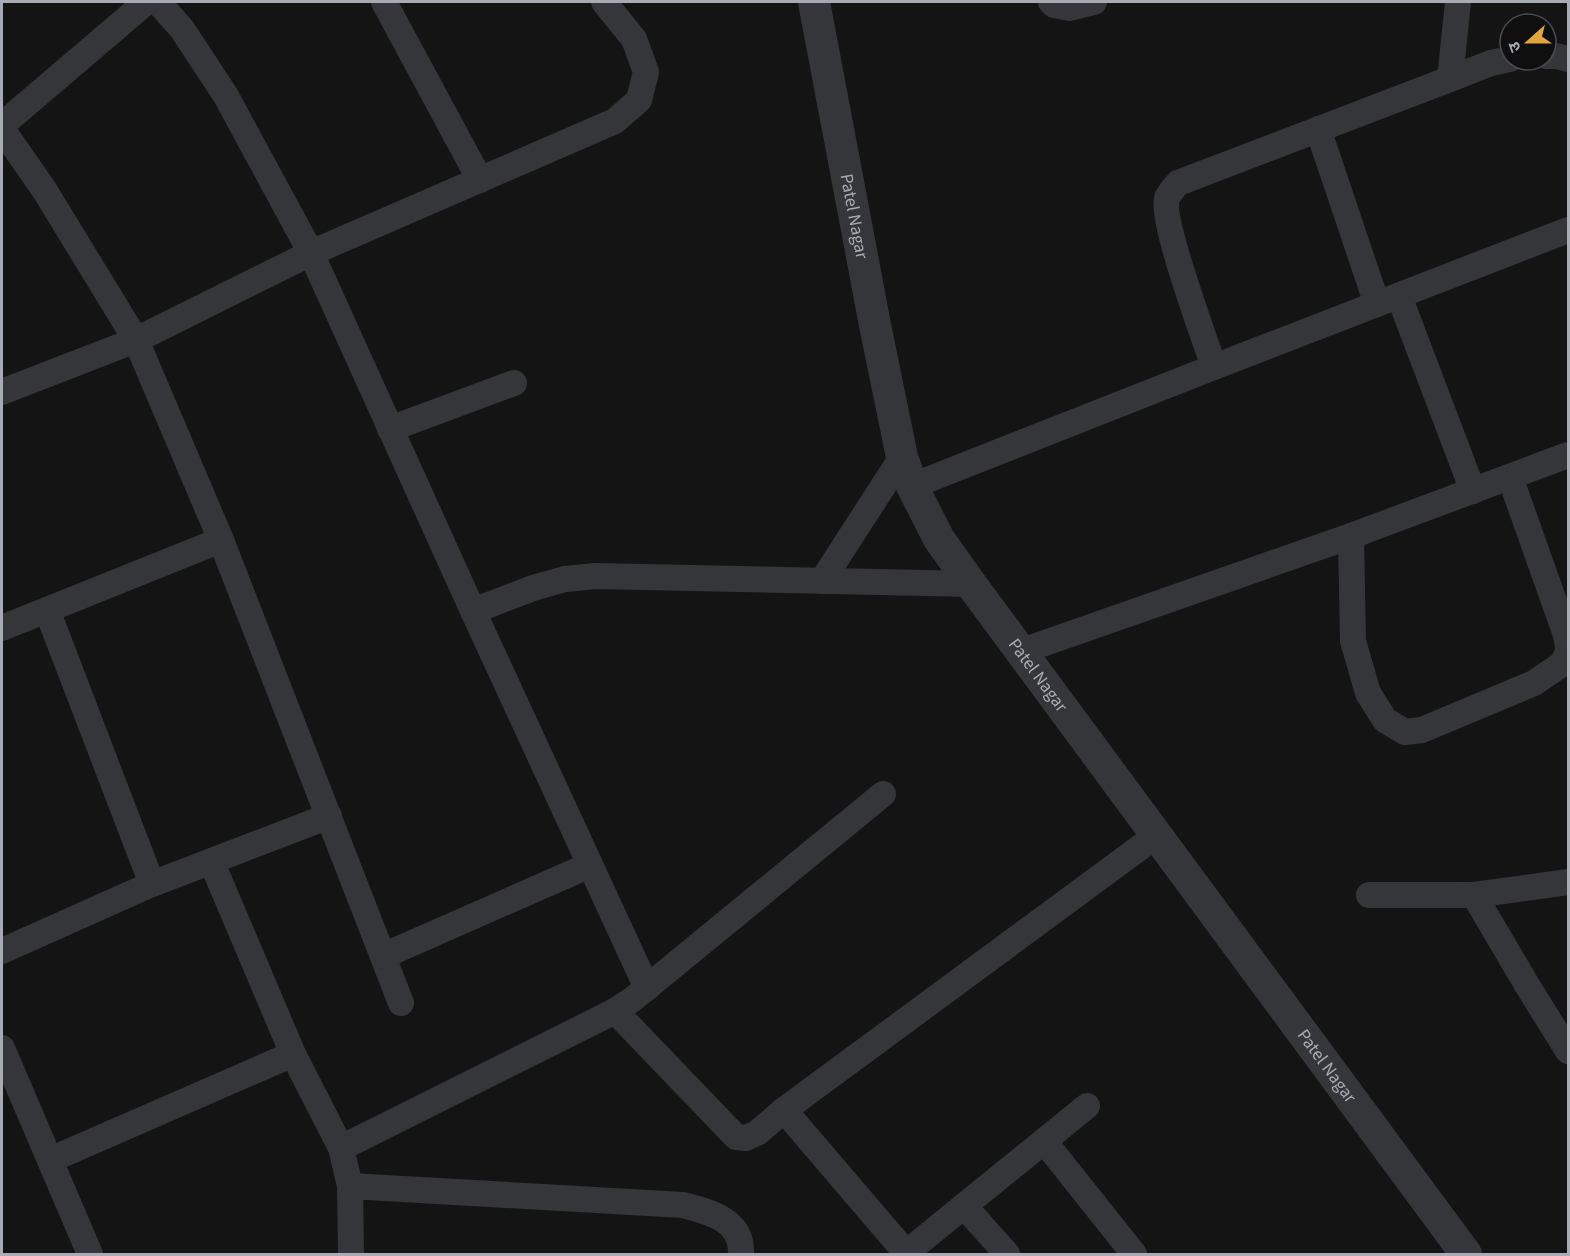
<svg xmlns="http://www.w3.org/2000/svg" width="1570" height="1256" font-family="'Source Sans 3','Noto Sans Devanagari',sans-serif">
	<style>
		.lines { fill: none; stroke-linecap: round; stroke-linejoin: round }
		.minor { stroke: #35363a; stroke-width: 26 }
		.tertiary { stroke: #35363a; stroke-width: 32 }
		.labels { text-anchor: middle; stroke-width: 4.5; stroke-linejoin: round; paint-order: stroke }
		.street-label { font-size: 18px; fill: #a7abb4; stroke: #0f0f10 }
	</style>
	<rect width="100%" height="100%" fill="#141415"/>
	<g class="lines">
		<g class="minor">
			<path d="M158 2 182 29 226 96 311 253 473 611 647 988"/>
			<path d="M384 2 480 180"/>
			<path d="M1051 2 1054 5 1070 8 1094 2"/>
			<path d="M1546 56H1556L1568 59"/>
			<path d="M1450 79 1458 2"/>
			<path d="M2 125 146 2"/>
			<path d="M2 129 45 191 136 340 221 540 401 1003"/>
			<path d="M1318 129 1377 304"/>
			<path d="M1399 296 1473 491"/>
			<path d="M1214 367C1205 340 1160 219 1167 198 1169 193 1175 187 1178 183L1450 79 1491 63 1510 59"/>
			<path d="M2 392 136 340 311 253 615 121 639 100 646 72 634 39 604 2"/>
			<path d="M390 429 514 383"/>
			<path d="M1510 477 1566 635 1568 647"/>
			<path d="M912 486 1214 367 1568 230"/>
			<path d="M1351 536 1353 641 1368 693 1385 720 1405 732 1422 730 1534 683 1562 664 1568 652"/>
			<path d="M822 581 902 457"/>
			<path d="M47 610 152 884"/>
			<path d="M473 611 533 588 565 579 596 576 971 584"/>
			<path d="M2 628 221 540"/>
			<path d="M1022 651 1351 536 1568 455"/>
			<path d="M212 863 293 1054 341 1148 350 1186 351 1254"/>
			<path d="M1369 895H1474L1568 882"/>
			<path d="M1474 895 1527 985 1568 1051"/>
			<path d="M2 951 152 884 329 816"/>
			<path d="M383 956 590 865"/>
			<path d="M615 1011 736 1137 746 1138 757 1133 784 1110 1157 835"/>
			<path d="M2 1048 90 1254"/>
			<path d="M784 1110 907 1254"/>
			<path d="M1044 1141 1134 1254"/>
			<path d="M341 1148 615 1011 633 999 883 794"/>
			<path d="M50 1160 293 1054"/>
			<path d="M350 1186 683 1205C710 1212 743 1220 741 1254"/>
			<path d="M964 1206 1007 1254"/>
			<path d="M906 1253 1087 1106"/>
		</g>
		<path class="tertiary" id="s1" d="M814 2 875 325 902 457 912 486 939 539 971 584 1466 1254"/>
	</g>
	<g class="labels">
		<g class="street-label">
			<text dy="6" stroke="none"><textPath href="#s1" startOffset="218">Patel Nagar</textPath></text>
			<text dy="6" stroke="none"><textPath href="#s1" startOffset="722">Patel Nagar</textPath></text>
			<text dy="6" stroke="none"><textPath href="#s1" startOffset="1208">Patel Nagar</textPath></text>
		</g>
	</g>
	<rect width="1570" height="1256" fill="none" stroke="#a7abb4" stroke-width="6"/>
	<g transform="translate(1528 42) rotate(249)"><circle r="28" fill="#0f0f10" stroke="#4c4d52" stroke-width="1.5"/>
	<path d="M0-4.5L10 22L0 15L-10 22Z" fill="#e2a53f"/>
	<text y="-9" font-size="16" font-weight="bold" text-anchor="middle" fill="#a7abb4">उ</text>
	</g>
</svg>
